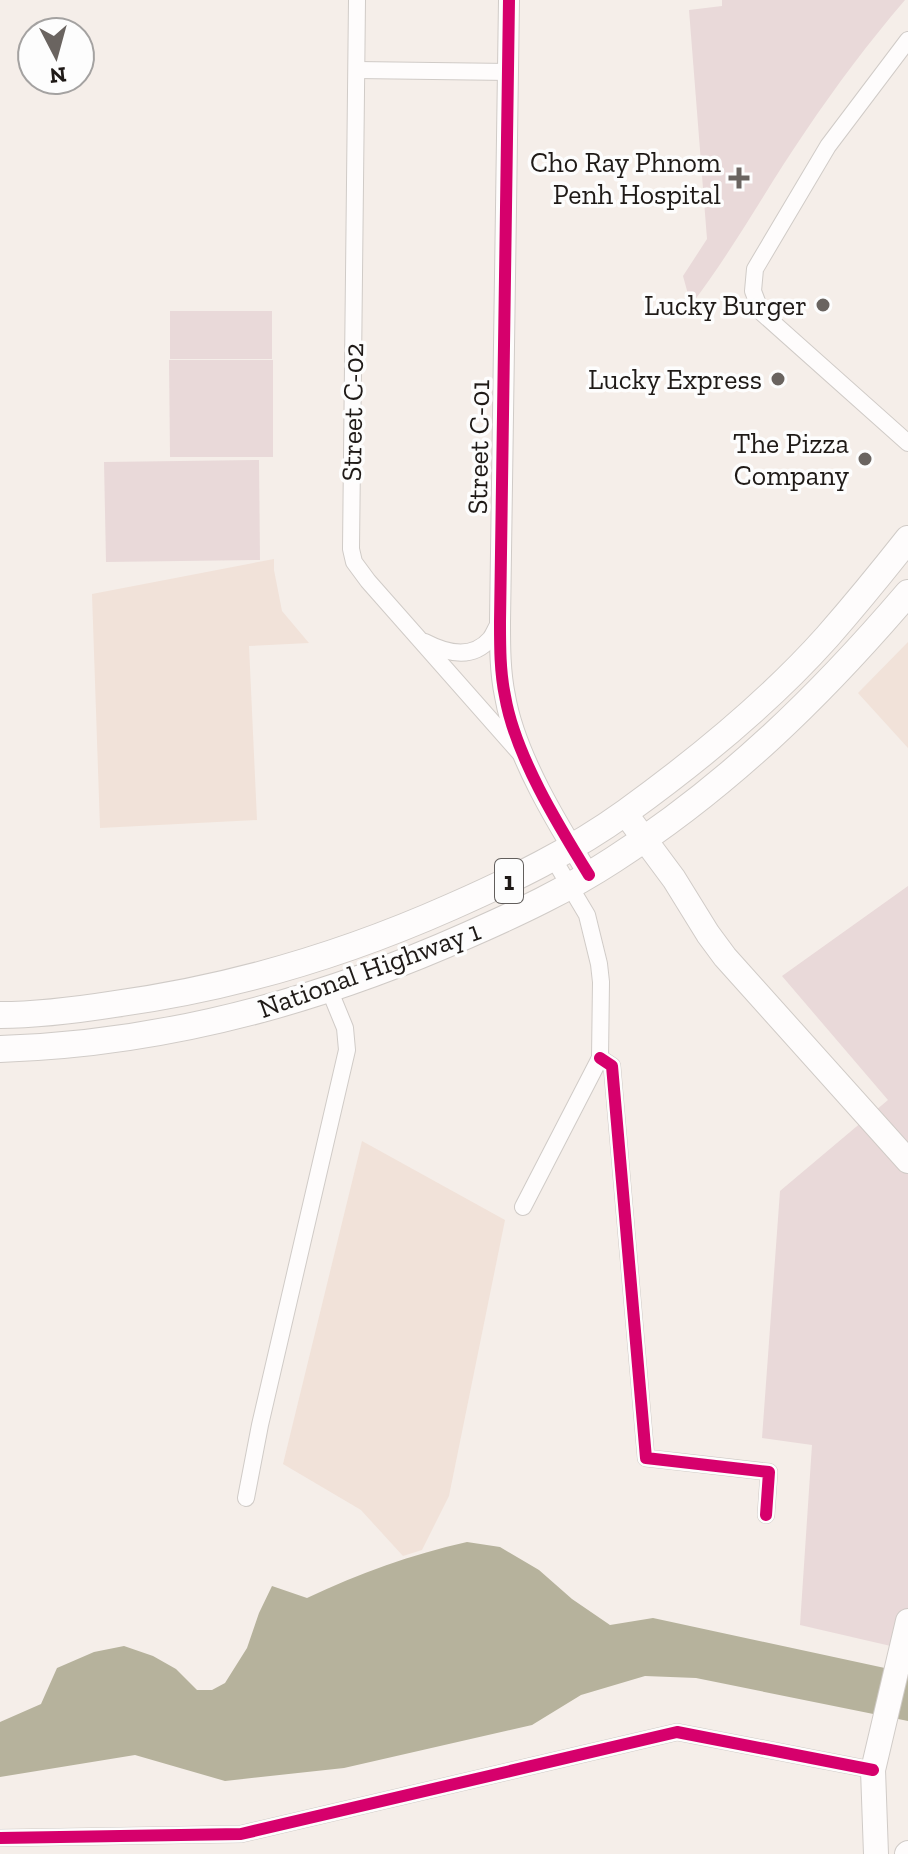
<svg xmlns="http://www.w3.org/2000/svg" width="908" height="1854" font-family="'Zilla Slab',serif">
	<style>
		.built { fill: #f1e2d9 }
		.green { fill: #e9d9d9 }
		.water { fill: #b6b29c }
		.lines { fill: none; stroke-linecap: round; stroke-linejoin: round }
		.minor-casing { stroke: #d0cbc7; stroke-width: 18 }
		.tertiary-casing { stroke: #d0cbc7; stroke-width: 22 }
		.primary-casing { stroke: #d0cbc7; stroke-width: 26 }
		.trunk-casing { stroke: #d0cbc7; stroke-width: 28 }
		.minor { stroke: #fefcfc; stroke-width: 16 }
		.tertiary { stroke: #fefcfc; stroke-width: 20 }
		.primary { stroke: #fefcfc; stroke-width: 24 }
		.trunk { stroke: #fefcfc; stroke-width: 26 }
		.cycleway-casing { stroke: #fdfdfd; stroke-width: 17 }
		.cycleway { stroke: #d6006c; stroke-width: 12 }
		.poi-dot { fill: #6a6460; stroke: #fdfdfd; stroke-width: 3 }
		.labels { text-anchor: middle; stroke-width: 7; stroke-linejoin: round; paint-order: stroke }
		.shield { fill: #fdfdfd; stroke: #625e5c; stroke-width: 2 }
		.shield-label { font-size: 26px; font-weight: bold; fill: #1f1a17 }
		.poi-label { font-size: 28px; fill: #1f1a17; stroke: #fdfdfd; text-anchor: end }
		.street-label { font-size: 28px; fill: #1f1a17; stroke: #fdfdfd }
	</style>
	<rect width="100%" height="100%" fill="#f5eee9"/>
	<g class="built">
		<path d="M274 559V570L282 611 309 643 249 646 257 820 100 828 92 594Z"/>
		<path d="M908 642V748L858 693Z"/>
		<path d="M362 1141 505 1220 449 1496 422 1550 403 1556 361 1510 283 1464Z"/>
	</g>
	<g class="green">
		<path d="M722 0H905C869 42 836 86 805 132 766 189 733 250 691 305L683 276 707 239 689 10 722 6Z"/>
		<rect x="170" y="311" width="102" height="48"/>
		<path d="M169 360H273V457H170Z"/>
		<path d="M259 460 260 560 106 562 104 462Z"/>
		<path d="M908 886V1650L800 1625 812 1445 762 1438 780 1191 888 1100 782 976Z"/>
	</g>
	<path class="water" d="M467 1542 500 1547 539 1570 572 1599 610 1625 653 1618 908 1673V1721L696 1678 645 1676 581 1695 532 1725 344 1768 225 1781 135 1755 0 1777V1722L41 1704 57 1668 94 1652 124 1646 153 1656 176 1669 197 1690H212L225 1683 247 1648 259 1613 272 1586 307 1598C360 1573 410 1555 467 1542Z"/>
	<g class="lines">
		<g class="minor-casing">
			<g id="minor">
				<path d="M357 0 351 549 354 562 368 581 519 752"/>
				<path d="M908 40 828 146 755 269 753 291 761 312 908 443"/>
				<path d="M357 70 509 72"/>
				<path d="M425 642C446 653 472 660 490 639 494 634 496 627 500 622"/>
				<path d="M600 1058 612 1066 646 1458 769 1472 766 1515"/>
				<path d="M523 1207 600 1058 601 982 599 964 587 915 553 858"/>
				<path d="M246 1498 260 1425 347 1050 345 1028 329 989"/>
				<path d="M0 1838 241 1834 677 1732 873 1770"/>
			</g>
		</g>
		<g class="tertiary-casing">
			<path id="tertiary" d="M509 0 500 622C500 647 500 672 505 696 515 755 558 825 589 875"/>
		</g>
		<g class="primary-casing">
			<g id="primary">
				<path d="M625 813 674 879 708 934 725 957 908 1161"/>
				<path d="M876 1854 873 1770 908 1621"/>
				<path d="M907 1854 908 1853"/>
			</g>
		</g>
		<g class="trunk-casing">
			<g id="trunk">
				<path d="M0 1015C38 1015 77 1010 115 1004 232 988 343 955 451 907 512 880 572 851 626 812 698 760 768 703 827 637 855 605 882 572 908 539"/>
				<path d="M0 1049C162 1044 320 1001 468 935 518 913 567 890 613 860 728 786 820 696 908 593"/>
			</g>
		</g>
		<use href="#minor" class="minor"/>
		<use href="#tertiary" class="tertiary"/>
		<use href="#primary" class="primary"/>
		<use href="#trunk" class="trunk"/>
		<g class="cycleway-casing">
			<g id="cycleway">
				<path d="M509 0 500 622C500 647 500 672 505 696 515 755 558 825 589 875"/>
				<path d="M600 1058 612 1066 646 1458 769 1472 766 1515"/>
				<path d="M0 1838 241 1834 677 1732 873 1770"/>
			</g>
		</g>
		<use href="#cycleway" class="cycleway"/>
	</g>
	<g class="poi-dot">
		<path d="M735 166h8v8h8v8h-8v8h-8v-8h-8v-8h8z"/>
		<circle cx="823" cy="305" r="8"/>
		<circle cx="778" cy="379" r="8"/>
		<circle cx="865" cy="459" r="8"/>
	</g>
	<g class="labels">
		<rect class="shield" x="495" y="859" width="28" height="44" rx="6"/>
		<g class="shield-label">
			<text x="509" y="890">1</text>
		</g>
		<g class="poi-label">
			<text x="721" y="172">Cho Ray Phnom<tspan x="721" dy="32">Penh Hospital</tspan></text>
			<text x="807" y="315">Lucky Burger</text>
			<text x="762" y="389">Lucky Express</text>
			<text x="849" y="453">The Pizza<tspan x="849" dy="32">Company</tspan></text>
		</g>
		<g class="street-label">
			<text transform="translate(352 412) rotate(-89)" y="10">Street C-02</text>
			<text transform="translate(478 447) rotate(-89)" y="10">Street C-01</text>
			<text transform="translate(369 969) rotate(-20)" y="10">National Highway 1</text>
		</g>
	</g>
	<g transform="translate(56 56) rotate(174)"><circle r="38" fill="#fdfdfd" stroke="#a4a2a1" stroke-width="2"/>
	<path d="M0-6L14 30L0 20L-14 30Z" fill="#6a6460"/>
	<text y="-12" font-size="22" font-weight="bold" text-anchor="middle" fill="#1f1a17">N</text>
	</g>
</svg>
